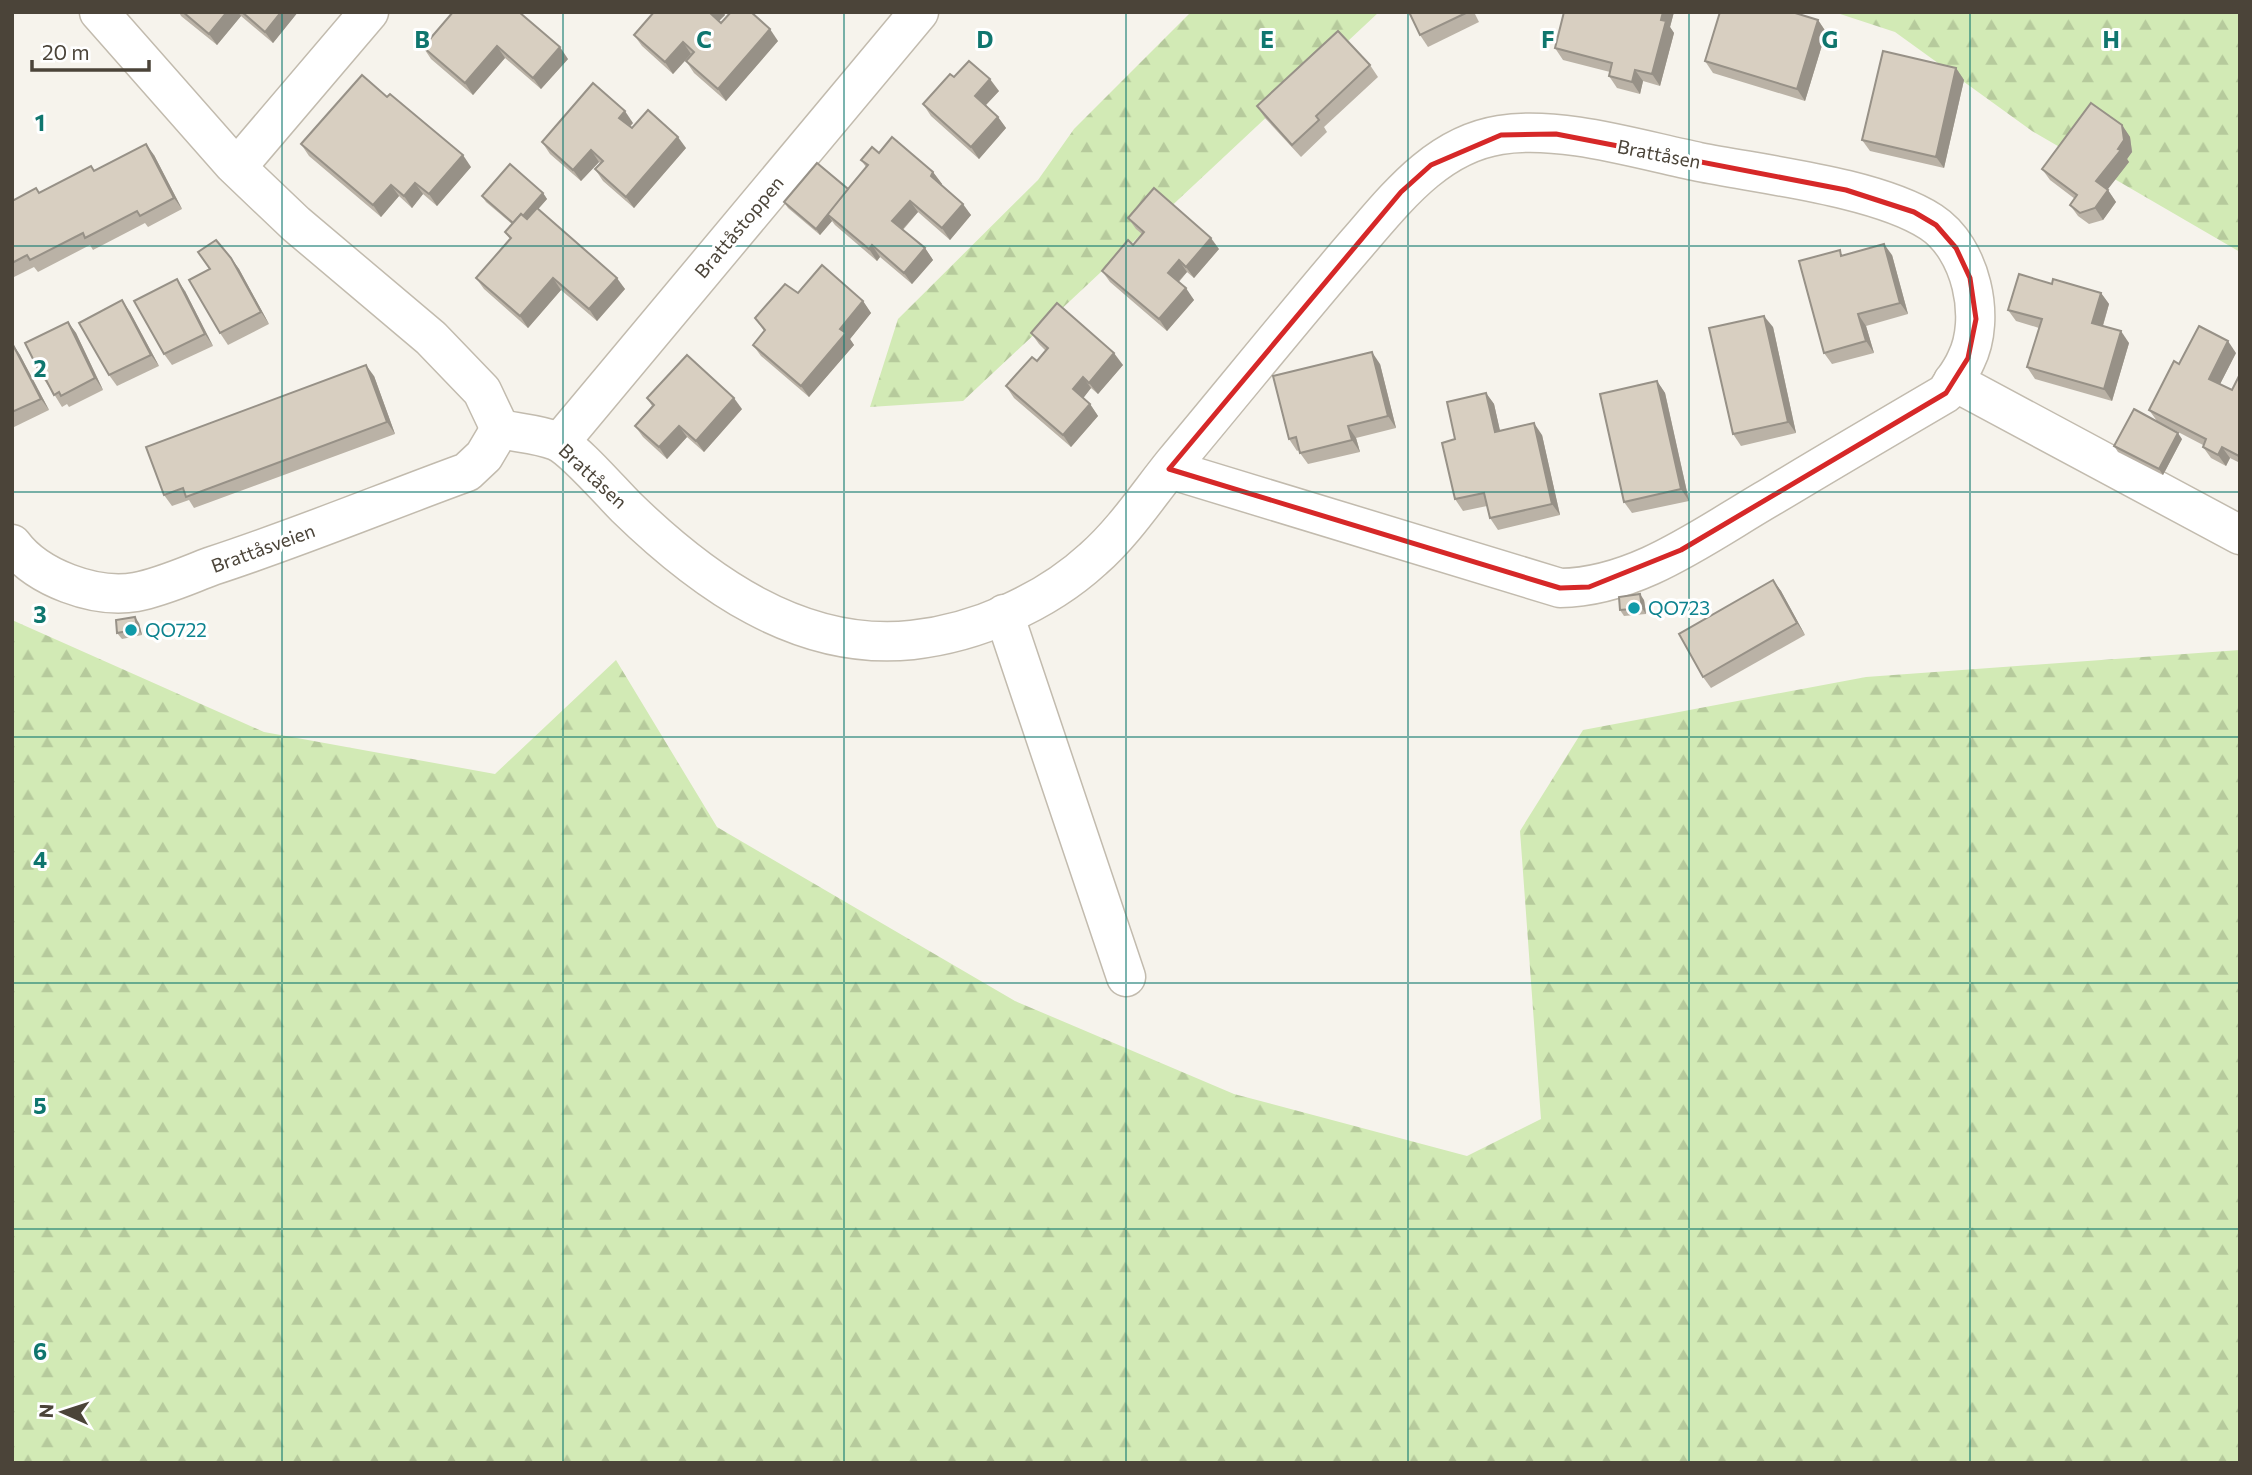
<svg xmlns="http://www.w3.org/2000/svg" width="2252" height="1475" font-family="Commissioner,sans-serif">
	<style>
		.forest { fill: url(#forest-firs) }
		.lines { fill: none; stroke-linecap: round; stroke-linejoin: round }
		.minor-casing { stroke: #c2bbae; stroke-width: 41 }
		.minor { stroke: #fff; stroke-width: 38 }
		.wall { fill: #bab2a6 }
		.shaded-wall { fill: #979187 }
		.building { fill: #d8cfc1; stroke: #979187; stroke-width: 2 }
		.marked { fill: none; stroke: #d62828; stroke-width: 5; stroke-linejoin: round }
		.grid { fill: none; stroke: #0f766e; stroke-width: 2; stroke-opacity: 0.55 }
		.culture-dot { fill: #0f9aa8; stroke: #fff; stroke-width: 2.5 }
		.labels { text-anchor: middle; stroke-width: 6; stroke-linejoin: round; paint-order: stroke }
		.street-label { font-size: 19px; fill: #4b4439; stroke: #fff }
		.culture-label { font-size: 19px; fill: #0d838f; stroke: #fff; text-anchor: start }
		.grid-label { font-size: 23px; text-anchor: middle; font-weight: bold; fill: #0f766e; stroke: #fff; stroke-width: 6; stroke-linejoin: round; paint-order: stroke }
	</style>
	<defs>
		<pattern id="forest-firs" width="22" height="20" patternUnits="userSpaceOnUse" patternTransform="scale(1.75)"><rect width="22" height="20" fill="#d2eab5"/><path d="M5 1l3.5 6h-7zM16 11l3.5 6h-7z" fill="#b6ca9c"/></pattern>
	</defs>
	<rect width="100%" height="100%" fill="#f6f3ec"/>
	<g class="forest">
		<path d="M1191 12H1379L963 401 870 407 898 319 1038 180 1074 129Z"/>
		<path d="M1834 12H2240V252L2032 131 1895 32Z"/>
		<path d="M12 620 264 732 495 774 616 660 717 827 1015 1001 1234 1094 1467 1156 1541 1119 1520 831 1583 730 1866 677 2240 650V1463H12Z"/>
	</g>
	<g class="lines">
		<g class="minor-casing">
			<g id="minor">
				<path d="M99 12 233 164 296 224 431 338 482 391 500 429"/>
				<path d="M237 167 369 12"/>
				<path d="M1953 381 2240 535"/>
				<path d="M500 429C518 433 539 434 556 441 573 448 610 491 626 507 702 581 799 652 912 640 976 633 1045 603 1093 559 1123 533 1148 495 1173 464 1235 390 1295 315 1358 242 1397 197 1437 145 1500 135 1560 125 1640 150 1699 162 1764 175 1877 187 1931 222 1971 248 1987 318 1966 360 1961 372 1952 382 1946 393 1888 427 1830 461 1772 496 1706 534 1638 587 1560 588L1169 469"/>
				<path d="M560 442 919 12"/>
				<path d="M12 544C37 578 95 599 136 592 162 587 188 575 212 566 298 538 382 503 467 472L484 456 500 429"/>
				<path d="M1004 614 1126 977"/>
			</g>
		</g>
		<use href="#minor" class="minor"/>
	</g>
	<g class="wall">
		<path d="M179 12H298L273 43 241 16 217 45 181 16Z"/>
		<path d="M453 12 568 59 541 89 505 58 473 95 431 59 423 47Z"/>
		<path d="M654 12H723L725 15 719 21 721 23 778 41 726 101 694 73 686 61 692 55 691 54 673 74 642 46 634 35Z"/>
		<path d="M1409 12H1474L1479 22 1428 47 1420 35Z"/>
		<path d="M1564 12H1674L1670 27 1674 33 1660 86 1643 81 1640 94 1617 88 1609 76 1610 72 1563 60 1555 48Z"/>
		<path d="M1720 12H1796V14L1818 20 1826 32 1805 101 1713 73 1705 61Z"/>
		<path d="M1370 65 1378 77 1324 127 1327 132 1301 157 1265 118 1257 106Z"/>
		<path d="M1956 68 1964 80 1944 168 1870 151 1862 140Z"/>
		<path d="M954 77 999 91 986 105 998 117 1006 128 979 159 931 116 923 104Z"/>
		<path d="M633 123 630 127 632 128 686 148 634 208 603 181 595 169 600 163 599 162 581 181 550 154 542 142Z"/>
		<path d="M2122 125 2130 137 2132 152 2127 159 2129 162 2107 189 2116 202 2103 220 2089 224 2078 216 2070 205 2075 199 2050 180 2042 169Z"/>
		<path d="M301 144 471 167 437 206 423 194 412 208 399 196 381 217 309 156Z"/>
		<path d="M879 153 933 172 942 184 941 185 971 215 950 240 918 212 903 230 925 248 933 260 912 284 880 257 877 261 835 225 832 221 820 235 788 208 784 202 848 189 866 167 861 160Z"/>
		<path d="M154 155 182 209 148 227 145 223 93 250 90 245 38 272 34 267 12 278V201L39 193 94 170Z"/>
		<path d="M543 193 547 199 538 209 625 289 597 321 561 290 528 328 484 289 476 278 510 239 505 232 512 224 486 202 482 196Z"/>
		<path d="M1128 218 1219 249 1194 278 1187 272 1179 282 1194 300 1167 331 1110 282 1102 271 1133 245 1142 234 1136 229Z"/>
		<path d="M1843 255H1892L1908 314 1866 326 1874 353 1832 364 1824 353Z"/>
		<path d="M231 258 239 269 269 324 228 345 220 333 210 269Z"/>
		<path d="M2052 284 2101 293 2109 304 2103 326 2129 343 2112 401 2035 379 2027 367 2039 328 2016 321 2008 310Z"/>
		<path d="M185 291 213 346 172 365 164 354Z"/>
		<path d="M798 293 863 301 871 313 850 339 854 345 809 397 761 356 753 345 764 331 755 318Z"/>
		<path d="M130 312 159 366 117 386 109 375Z"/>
		<path d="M68 322 76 333 103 390 69 407 67 404 62 407 49 386V387L41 375Z"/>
		<path d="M1773 327 1796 433 1741 446 1733 434Z"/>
		<path d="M1031 333 1123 365 1098 394 1091 388 1083 398 1090 404 1098 416 1071 447 1014 398 1006 386 1037 361 1046 351 1039 344Z"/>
		<path d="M12 343 20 355 49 410 12 428Z"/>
		<path d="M2236 353 2220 384 2232 390 2240 374V463L2230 458 2226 466 2211 458 2203 447V445L2157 421 2149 410 2179 364Z"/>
		<path d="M1380 364 1396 428 1356 438 1360 452 1308 464 1300 453 1299 450 1297 451 1289 439Z"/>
		<path d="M374 376 395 434 194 508 189 500 172 506 164 495Z"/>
		<path d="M1657 381 1665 393 1689 501 1632 513 1624 502Z"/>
		<path d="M1486 393 1494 404 1500 431 1542 435 1560 515 1498 530 1490 518 1487 506 1463 511 1455 499V439Z"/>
		<path d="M647 398 742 409 704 452 687 437 667 459 643 437 635 426 652 406Z"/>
		<path d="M2182 439 2163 475 2118 452 2114 446Z"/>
		<path d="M1773 580 1781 591 1805 635 1711 688 1703 677Z"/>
		<path d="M1644 600 1646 614 1624 616 1620 610Z"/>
		<path d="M139 623 142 635 122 639 117 633Z"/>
	</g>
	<g class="shaded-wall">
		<path d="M227 12H238L241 16 217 45 209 34Z"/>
		<path d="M281 12H298L273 43 265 32Z"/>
		<path d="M709 12H723L725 15 717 23Z"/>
		<path d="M1663 12H1674L1670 27 1674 33 1660 86 1652 74Z"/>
		<path d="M1818 20 1826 32 1805 101 1797 89Z"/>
		<path d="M770 29 778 41 726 101 718 89Z"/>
		<path d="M683 42 691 54 673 74 665 62Z"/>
		<path d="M497 46 505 58 473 95 465 83Z"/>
		<path d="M560 47 568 59 541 89 533 78Z"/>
		<path d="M1956 68 1964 80 1944 168 1936 157Z"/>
		<path d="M1635 70 1643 81 1640 94 1632 82Z"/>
		<path d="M990 79 999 91 983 108 975 96Z"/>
		<path d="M625 111 633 123 627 129 619 118Z"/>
		<path d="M998 117 1006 128 979 159 971 147Z"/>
		<path d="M2122 125 2130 137 2132 152 2127 159 2129 162 2105 193 2096 181 2118 149Z"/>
		<path d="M678 137 686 148 634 208 626 197Z"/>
		<path d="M146 144 154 155 182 209 174 198Z"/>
		<path d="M591 150 599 162 581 181 573 170Z"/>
		<path d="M463 155 471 167 437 206 429 194Z"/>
		<path d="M933 172 942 184 939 187 931 176Z"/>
		<path d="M415 183 423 194 412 208 404 196Z"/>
		<path d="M391 185 399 196 381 217 373 205Z"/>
		<path d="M2108 190 2116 202 2103 220 2095 208Z"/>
		<path d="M543 193 547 199 519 231 515 225Z"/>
		<path d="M910 201 918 212 900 232 892 221Z"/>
		<path d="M963 204 971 215 950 240 942 228Z"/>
		<path d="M828 215 832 221 820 235 816 229Z"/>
		<path d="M1211 238 1219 249 1194 278 1186 267Z"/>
		<path d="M1884 244 1892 255 1908 314 1900 303Z"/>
		<path d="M872 245 880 257 877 261 869 249Z"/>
		<path d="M925 248 933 260 912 284 904 273Z"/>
		<path d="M231 258 239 269 269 324 261 312Z"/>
		<path d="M1179 260 1187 272 1176 284 1168 273Z"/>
		<path d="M553 278 561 290 528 328 520 316Z"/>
		<path d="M617 278 625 289 597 321 589 309Z"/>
		<path d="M177 279 185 291 213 346 205 334Z"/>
		<path d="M1186 288 1194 300 1167 331 1159 319Z"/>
		<path d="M2101 293 2109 304 2100 335 2092 323Z"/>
		<path d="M122 300 130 312 159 366 151 355Z"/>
		<path d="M863 301 871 313 850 339 854 345 809 397 801 386 840 329Z"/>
		<path d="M1858 314 1866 326 1874 353 1866 341Z"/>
		<path d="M1764 316 1773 327 1796 433 1788 422Z"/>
		<path d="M68 322 76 333 103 390 95 378Z"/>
		<path d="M2121 331 2129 343 2112 401 2104 389Z"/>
		<path d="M2228 341 2236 353 2217 390 2209 379Z"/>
		<path d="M12 343 20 355 49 410 41 399Z"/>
		<path d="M1372 352 1380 364 1396 428 1388 416Z"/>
		<path d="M1114 353 1123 365 1098 394 1089 383Z"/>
		<path d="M366 365 374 376 395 434 387 422Z"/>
		<path d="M1083 377 1091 388 1081 401 1073 389Z"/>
		<path d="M1657 381 1665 393 1689 501 1681 489Z"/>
		<path d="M1486 393 1494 404 1503 444 1495 432Z"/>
		<path d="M734 398 742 409 704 452 696 441Z"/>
		<path d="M1090 404 1098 416 1071 447 1063 435Z"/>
		<path d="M1534 423 1542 435 1560 515 1552 504Z"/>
		<path d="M679 426 687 437 667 459 659 447Z"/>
		<path d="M1348 426 1356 438 1360 452 1352 440Z"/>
		<path d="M2178 433 2182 439 2163 475 2159 469Z"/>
		<path d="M2222 447 2230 458 2226 466 2218 455Z"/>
		<path d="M1773 580 1781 591 1805 635 1797 623Z"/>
		<path d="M1640 594 1644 600 1646 614 1642 608Z"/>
		<path d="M135 617 139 623 142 635 138 629Z"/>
	</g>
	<g class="building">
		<path d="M183 12H227L209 34Z"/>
		<path d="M242 12H281L265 32Z"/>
		<path d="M453 12H519L560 47 533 78 497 46 465 83 423 47Z"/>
		<path d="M654 12H709L721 23 731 12H751L770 29 718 89 686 61 694 52 683 42 665 62 634 35Z"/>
		<path d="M1409 12H1468L1420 35Z"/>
		<path d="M1564 12H1663L1661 20 1666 21 1652 74 1635 70 1632 82 1609 76 1612 63 1555 48Z"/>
		<path d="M1720 12H1792L1818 20 1797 89 1705 61Z"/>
		<path d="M1338 31 1370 65 1316 116 1319 120 1292 145 1257 106Z"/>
		<path d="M1883 51 1956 68 1936 157 1862 140Z"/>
		<path d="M969 61 990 79 975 96 998 117 971 147 923 104 950 74 954 77Z"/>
		<path d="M362 75 387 97 390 94 463 155 429 194 415 183 404 196 391 185 373 205 301 144Z"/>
		<path d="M593 83 625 111 619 118 632 128 648 110 678 137 626 197 595 169 603 161 591 150 573 170 542 142Z"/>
		<path d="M2091 103 2122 125 2124 140 2118 149 2121 150 2096 181 2108 190 2095 208 2080 213 2070 205 2077 195 2042 169Z"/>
		<path d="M892 137 933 172 931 176 963 204 942 228 910 201 892 221 925 248 904 273 872 245 869 249 827 214 868 165 861 160 872 147 879 153Z"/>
		<path d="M146 144 174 198 140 216 137 211 85 238 83 233 30 260 27 255 12 263V201L36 188 39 193 91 166 94 171Z"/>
		<path d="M817 163 848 189 816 229 784 202Z"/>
		<path d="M510 164 543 193 523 216 521 214 513 223 482 196Z"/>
		<path d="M1154 188 1211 238 1186 267 1179 260 1168 273 1186 288 1159 319 1102 271 1128 240 1133 245 1144 232 1128 218Z"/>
		<path d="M537 208 617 278 589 309 553 278 520 316 476 278 511 238 505 232 521 214 527 219Z"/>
		<path d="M216 240 231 258 261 312 220 333 189 280 210 269 198 252Z"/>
		<path d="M1884 244 1900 303 1858 314 1866 341 1824 353 1799 261 1840 250 1841 256Z"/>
		<path d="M822 265 863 301 840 329 846 333 801 386 753 345 765 330 755 318 785 284 798 293Z"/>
		<path d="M2019 274 2052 284 2053 279 2101 293 2092 323 2121 331 2104 389 2027 367 2042 319 2008 310Z"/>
		<path d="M177 279 205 334 164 354 134 301Z"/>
		<path d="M122 300 151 355 109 375 79 323Z"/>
		<path d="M1057 303 1114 353 1089 383 1083 377 1073 389 1090 404 1063 435 1006 386 1032 357 1037 361 1048 348 1031 333Z"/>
		<path d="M1764 316 1788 422 1733 434 1709 328Z"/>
		<path d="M68 322 95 378 61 396 59 392 54 395 43 374 41 375 25 343Z"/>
		<path d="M2199 326 2228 341 2209 379 2232 390 2240 374 2239 456 2222 447 2218 455 2203 447 2206 439 2149 410 2174 361 2179 364Z"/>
		<path d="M12 343 41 399 12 412Z"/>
		<path d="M1372 352 1388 416 1348 426 1352 440 1300 453 1296 437 1289 439 1273 376Z"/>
		<path d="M687 355 734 398 696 441 679 426 659 447 635 426 654 405 647 398Z"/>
		<path d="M366 365 387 422 186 497 183 488 164 495 146 447Z"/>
		<path d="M1657 381 1681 489 1624 502 1600 394Z"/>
		<path d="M1486 393 1495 432 1534 423 1552 504 1490 518 1484 493 1455 499 1442 443 1455 439 1447 402Z"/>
		<path d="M2134 409 2178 433 2159 469 2114 446Z"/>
		<path d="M1773 580 1797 623 1703 677 1679 634Z"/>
		<path d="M1640 594 1642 608 1620 610 1619 597Z"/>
		<path d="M135 617 138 629 117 633 116 620Z"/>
	</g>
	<path class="marked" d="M1556 134 1846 190 1914 212 1936 225 1956 248 1970 278 1976 319 1968 358 1946 393 1681 550 1589 587 1560 588 1169 469 1401 192 1431 165 1501 135Z"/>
	<path class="grid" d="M282 12V1463M563 12V1463M844 12V1463M1126 12V1463M1408 12V1463M1689 12V1463M1970 12V1463M12 246H2240M12 492H2240M12 737H2240M12 983H2240M12 1229H2240"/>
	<g class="culture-dot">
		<circle cx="1634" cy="608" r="7"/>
		<circle cx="131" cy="630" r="7"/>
	</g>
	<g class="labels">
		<g class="street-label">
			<text transform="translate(1659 154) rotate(11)" y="7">Brattåsen</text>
			<text transform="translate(739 227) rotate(-50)" y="7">Brattåstoppen</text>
			<text transform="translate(593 476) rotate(43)" y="7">Brattåsen</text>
			<text transform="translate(263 548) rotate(-20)" y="7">Brattåsveien</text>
		</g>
		<g class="culture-label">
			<text x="1648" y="615">QO723</text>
			<text x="145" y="637">QO722</text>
		</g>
	</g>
	<g class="grid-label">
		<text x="422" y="48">B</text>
		<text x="704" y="48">C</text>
		<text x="985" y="48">D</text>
		<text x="1267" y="48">E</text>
		<text x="1548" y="48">F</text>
		<text x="1830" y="48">G</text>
		<text x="2111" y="48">H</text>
		<text x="40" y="131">1</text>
		<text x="40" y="377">2</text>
		<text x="40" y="623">3</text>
		<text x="40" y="868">4</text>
		<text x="40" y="1114">5</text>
		<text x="40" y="1360">6</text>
	</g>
	<rect width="2252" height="1475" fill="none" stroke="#4b4439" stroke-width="28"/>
	<g transform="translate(63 1412) rotate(273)" stroke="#ffffff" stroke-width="5" paint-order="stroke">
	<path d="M0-5L12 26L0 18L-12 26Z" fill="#4b4439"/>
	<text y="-10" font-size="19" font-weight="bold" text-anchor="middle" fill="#4b4439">N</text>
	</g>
	<path d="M32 60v10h117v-10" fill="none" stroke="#4b4439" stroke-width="3.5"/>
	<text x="42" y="60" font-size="21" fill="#4b4439" stroke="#ffffff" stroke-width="5" paint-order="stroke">20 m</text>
</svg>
